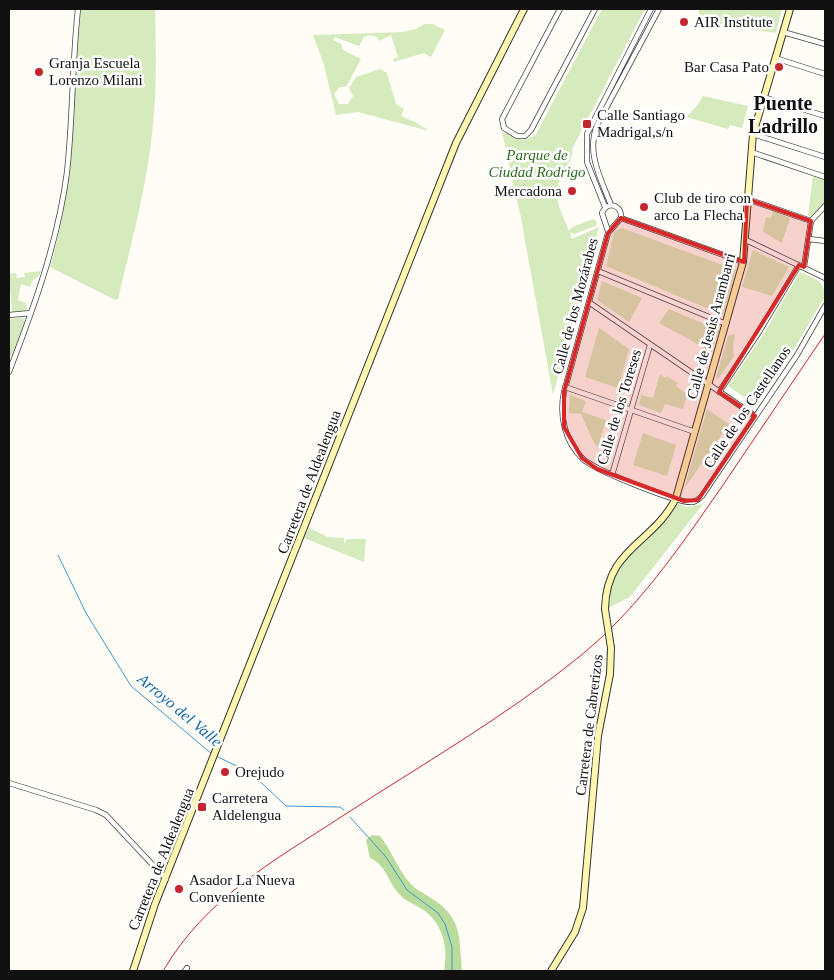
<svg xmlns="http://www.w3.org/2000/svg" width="834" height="980" font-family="Georgia,serif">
<rect width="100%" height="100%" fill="#fffdf5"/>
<path fill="#d5ebbd" d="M81 9H155C156 51 157 93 152 134 146 190 131 244 118 299L115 300 50 267C77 181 68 97 81 9Z
M602 9H645L572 149C574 161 562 169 559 181 553 201 563 214 569 231L572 227 593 219 597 222 596 226 574 234 570 232 572 239 599 227 553 395 521 218 502 132 522 140 535 136Z
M699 9H782L776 33 699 20Z
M424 24H433L445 30 431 57 424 53 394 62 393 59 398 57 391 35 379 41 377 37 369 35 364 37 359 46 335 37 333 40 341 44 343 50 361 59 346 87H340L334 94 339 104H348L353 96 349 88 356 77 380 69 387 73 396 104 404 109 401 116 417 123 429 131 358 112 336 115 324 65 313 35 402 32 416 29Z
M703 96 748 106 742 128 730 125 728 129 686 117 697 106Z
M813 175 825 179V203L811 217 808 215Z
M773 211 790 218 782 243 763 232 766 217 771 218Z
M622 228 736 270 723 315 606 266 614 232Z
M753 250 789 267 772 296 742 287Z
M41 271 39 276 33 280 30 287 21 284 18 300 26 303 27 310 12 312 9 274 16 273 17 278 25 277 24 273Z
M800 272C813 278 827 281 824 298L792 352 756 405 728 386 763 335Z
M602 281 642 298 629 322 597 300Z
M669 309 719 330 712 352 659 323Z
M22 317 25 321 13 356H9V319Z
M599 328 629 349 618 388 585 377Z
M735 334 733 346 734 356 718 379 716 378 728 336Z
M660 374 665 378 667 376 678 383 676 386 687 394 683 409 665 404 661 413 639 405 641 395 653 398Z
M570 395 586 401 582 412 606 420 598 447 594 443 581 414 569 413Z
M707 409 729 424 684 489Z
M643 433 676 445 667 476 633 465Z
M679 504 687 507 703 504 630 597 608 608C612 562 630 557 660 527 667 520 671 509 679 504Z
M309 528 328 537 344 538V544L347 539H366L364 562 304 538Z"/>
<path fill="#b9dc9c" d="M372 835 380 836C391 850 397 867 409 882 414 889 426 894 434 900 463 919 459 940 462 971H444C448 949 444 926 425 911 417 905 406 902 399 894 388 882 387 866 370 858L366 840Z"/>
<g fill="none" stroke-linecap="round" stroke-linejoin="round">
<path stroke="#3f96cf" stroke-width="1" d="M58 555 86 613 131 686 212 754
M216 756 251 773 286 806 340 807 344 810
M350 817 386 857 407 890 438 913 445 924 452 947V971"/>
<defs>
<path id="street" d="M560 9 502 119 504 128 517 136H525L531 130 595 9
M783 32 825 44
M775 58 825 74
M763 97 825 116
M753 134 825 157
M751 152 825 177
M747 199 811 221
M611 205C601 179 586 153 597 125L659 9
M605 207 587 162V134L651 9
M621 218 743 262
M608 231 602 213C608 200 622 205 621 218L608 233 564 392C559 416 565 442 583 459 595 470 678 504 693 502 697 501 699 499 702 496L797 355 825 306
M809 239 825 241
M746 240 825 278
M804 267 811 221 825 206
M598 271 726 324
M590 303 755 416
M9 315 31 313
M9 372C34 307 58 242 67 172 73 118 72 63 78 9
M565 387 695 432
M719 392 759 332 799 265
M612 475 650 345
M9 783 96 810 106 815 166 879
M185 971 187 968"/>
<path id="secondary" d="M605 609C606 548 653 544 676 498L743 262 753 134 790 9
M133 971 155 904 456 143 524 9
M551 971 575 932 583 908 598 736 610 674 611 648"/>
</defs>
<use href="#street" stroke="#444" stroke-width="6"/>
<use href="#secondary" stroke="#333" stroke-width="8"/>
<use href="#street" stroke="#fff" stroke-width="4.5"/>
<use href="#secondary" stroke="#fff6b0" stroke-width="6"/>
<path stroke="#c4262e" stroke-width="1" d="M163 971C206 898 272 862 341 817 421 765 505 717 579 657 638 609 680 547 723 485 757 435 791 384 825 334"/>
<defs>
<path id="secondary-bridge" d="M605 609 611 648"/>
</defs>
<use href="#secondary-bridge" stroke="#333" stroke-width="8" stroke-linecap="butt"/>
<use href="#secondary-bridge" stroke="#fff6b0" stroke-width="6"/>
</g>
<path fill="#d62828" fill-opacity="0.2" stroke="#d62828" stroke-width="4" stroke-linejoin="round" d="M747 199 811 221 804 267 799 265 719 392 755 416 698 500 684 501 597 469 582 458 564 427V392L608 233 621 218 744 262Z"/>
<g fill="#c4262e" stroke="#fff" stroke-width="2">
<circle cx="684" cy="22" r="5"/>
<circle cx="779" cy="67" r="5"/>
<circle cx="39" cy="72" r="5"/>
<rect x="582" y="119" width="10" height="10" rx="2.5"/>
<circle cx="572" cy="191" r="5"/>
<circle cx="644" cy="207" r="5"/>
<circle cx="225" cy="772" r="5"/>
<rect x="197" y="802" width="10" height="10" rx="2.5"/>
<circle cx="179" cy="889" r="5"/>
</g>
<g text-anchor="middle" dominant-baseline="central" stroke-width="5" stroke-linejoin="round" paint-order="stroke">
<g font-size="15" fill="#111" stroke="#fff" text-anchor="start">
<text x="694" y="22">AIR Institute</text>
<text x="49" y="63">Granja Escuela<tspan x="49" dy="17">Lorenzo Milani</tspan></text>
<text x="769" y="67" text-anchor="end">Bar Casa Pato</text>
<text x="597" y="115">Calle Santiago<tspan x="597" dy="17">Madrigal,s/n</tspan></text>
<text x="562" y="191" text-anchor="end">Mercadona</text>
<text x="654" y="198">Club de tiro con<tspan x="654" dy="17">arco La Flecha</tspan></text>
<text x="235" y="772">Orejudo</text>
<text x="212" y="798">Carretera<tspan x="212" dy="17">Aldelengua</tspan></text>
<text x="189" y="880">Asador La Nueva<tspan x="189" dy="17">Conveniente</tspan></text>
</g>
<g font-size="15" font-style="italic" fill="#2f6b1f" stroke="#fff">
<text x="537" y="155">Parque de<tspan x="537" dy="17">Ciudad Rodrigo</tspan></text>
</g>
<g font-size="15" fill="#111" stroke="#fff">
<text transform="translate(575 306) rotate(-75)">Calle de los Mozárabes</text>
<text transform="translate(711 326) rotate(-75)">Calle de Jesús Arambarri</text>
<text transform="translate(619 407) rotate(-73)">Calle de los Toreses</text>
<text transform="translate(747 407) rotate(-56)">Calle de los Castellanos</text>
<text transform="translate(309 482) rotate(-69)">Carretera de Aldealengua</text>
<text transform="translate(589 725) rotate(-83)">Carretera de Cabrerizos</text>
<text transform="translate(161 859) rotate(-68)">Carretera de Aldealengua</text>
</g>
<g font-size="16" font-style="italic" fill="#1768a6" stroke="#fff">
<text transform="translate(180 710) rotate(40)">Arroyo del Valle</text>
</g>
<g font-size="20" font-weight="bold" fill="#111" stroke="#fff">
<text x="783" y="103">Puente<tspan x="783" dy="23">Ladrillo</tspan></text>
</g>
</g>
<rect width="834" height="980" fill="none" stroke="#111111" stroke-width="20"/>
</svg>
